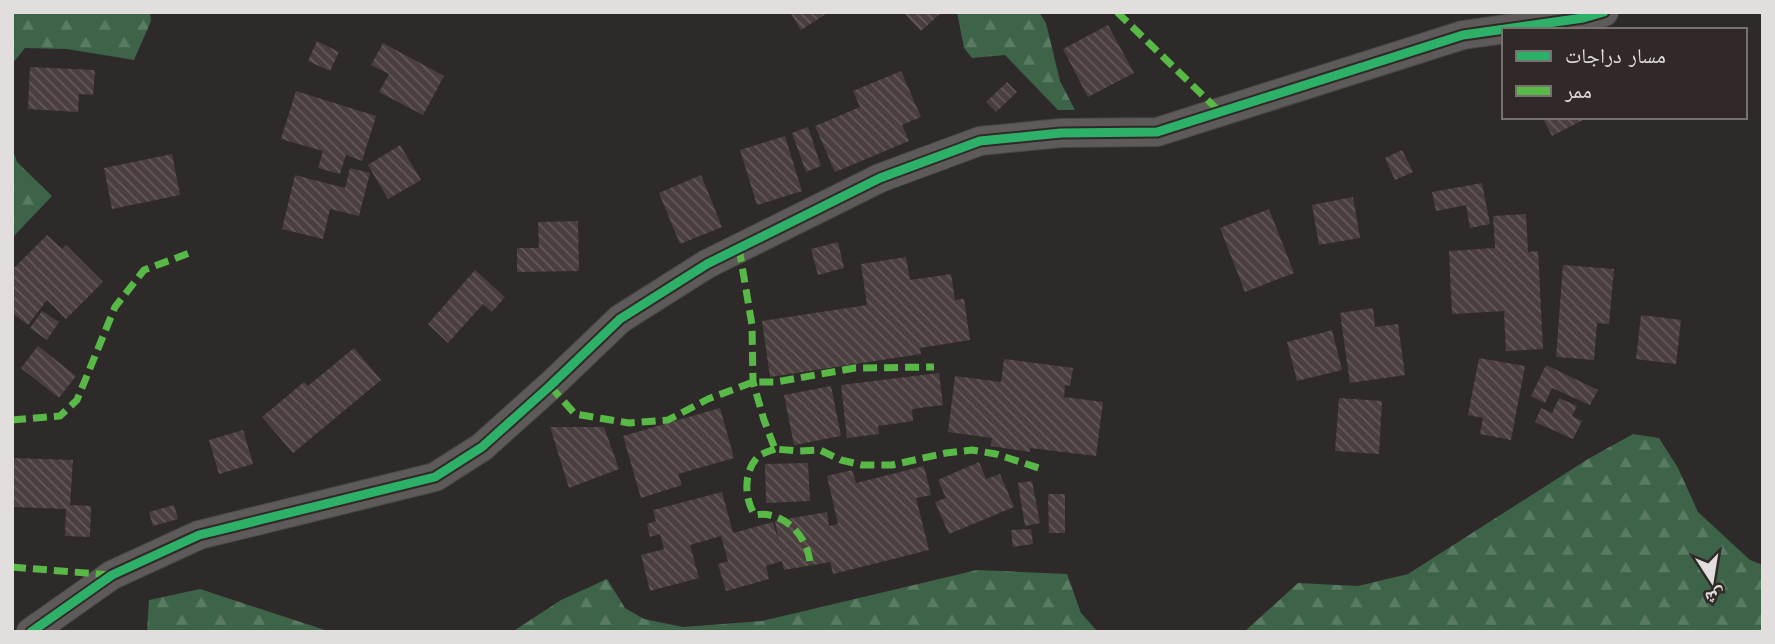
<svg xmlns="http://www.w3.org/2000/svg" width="1775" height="644" font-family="'Work Sans','Noto Naskh Arabic',sans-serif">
<defs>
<pattern id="forest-firs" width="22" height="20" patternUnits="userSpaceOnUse" patternTransform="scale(1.75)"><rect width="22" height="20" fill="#3d6449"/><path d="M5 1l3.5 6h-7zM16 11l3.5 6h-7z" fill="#597a63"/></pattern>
<pattern id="building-back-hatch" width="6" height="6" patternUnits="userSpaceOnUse" patternTransform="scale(1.75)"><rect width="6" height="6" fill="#4a3f3e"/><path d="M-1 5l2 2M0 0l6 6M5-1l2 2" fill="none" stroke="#645a59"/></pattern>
</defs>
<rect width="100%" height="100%" fill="#2e2a29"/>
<path fill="url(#forest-firs)" d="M12 12H150L151 21 134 60 67 49 25 48 12 64Z
M957 12H1039L1046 23 1060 81 1075 110H1058L1005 55 972 58 964 48Z
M12 147 17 162 52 196 12 238Z
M1633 434 1659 438 1678 468 1698 512 1750 560 1763 565V632H1244L1298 583 1358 586 1408 574 1588 459Z
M977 570 1067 574 1081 613 1098 632H512L561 600 607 579 625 608 644 619 683 627 762 621Z
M200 589 331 632H147L149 600Z"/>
<path fill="url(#building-back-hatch)" d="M790 12H829L801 30Z
M903 12H942L921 31Z
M1108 25 1134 73 1088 97 1063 49Z
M317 41 339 52 330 71 308 61Z
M383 43 444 76 423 115 379 92 389 74 371 65Z
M30 67 95 70 93 95 79 94 78 112 28 109Z
M901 71 921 117 902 125 909 141 835 172 815 126 860 107 853 91Z
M1007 82 1017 92 996 112 986 102Z
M296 91 376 116 362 161 346 155 340 174 318 168 323 151 281 139Z
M1542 117H1589L1552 136Z
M808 127 821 166 806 172 792 133Z
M785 136 802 191 757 205 740 150Z
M400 145 421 180 388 199 368 165Z
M1402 150 1413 172 1395 180 1385 158Z
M172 154 180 195 112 209 104 168Z
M350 168 370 173 359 216 330 209 323 239 282 229 295 175 345 188Z
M701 175 722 227 680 244 659 193Z
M1482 183 1490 224 1470 228 1466 205 1436 211 1432 192Z
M1353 197 1360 238 1319 245 1312 205Z
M1269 209 1294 273 1245 292 1220 228Z
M1526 214 1528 252 1538 251 1543 349 1506 351 1504 311 1452 314 1449 251 1495 248 1493 216Z
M578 221 579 271 517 272V248H539L538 222Z
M47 235 62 249 66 245 103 282 66 319 47 300 28 325 12 313V270Z
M838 242 844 268 818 275 811 249Z
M906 257 910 280 951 274 955 300 964 299 970 340 920 348 921 354 770 377 762 321 867 305 861 264Z
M1563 265 1614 269 1609 324 1597 323 1594 360 1556 357Z
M475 270 505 297 492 312 483 304 448 343 428 324Z
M1373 308 1375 327 1398 324 1405 375 1350 383 1340 313Z
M42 311 59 322 47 340 30 328Z
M1641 315 1681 320 1676 364 1636 359Z
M1332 330 1342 370 1297 381 1287 342Z
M38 346 76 376 59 398 21 368Z
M354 348 381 380 293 453 262 417 304 382 308 386Z
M1479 358 1525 366 1511 440 1480 434 1483 418 1468 415Z
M1004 359 1073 368 1070 386 1065 385 1064 397 1103 402 1096 456 1030 448V452L991 446 992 438 948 432 955 376 1001 382Z
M1546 365 1598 390 1590 405 1552 388 1545 403 1531 396Z
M939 373 943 405 912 409 913 421 878 426 879 434 847 438 841 385Z
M831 386 841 436 794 445 784 395Z
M1339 398 1382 401 1379 454 1335 451Z
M1559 398 1577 406 1572 416 1582 421 1573 439 1535 422 1541 408 1552 413Z
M720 408 734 458 678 474 682 485 641 498 623 436Z
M550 427H604L619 469 569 488Z
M243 430 253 464 219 474 209 440Z
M12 458 73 460 70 505 91 506 90 537 65 536 66 509 12 507Z
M979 462 986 479 1000 474 1014 507 949 534 935 502 946 498 938 480Z
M808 463 810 501 766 503 765 464Z
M924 466 931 495 916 498 929 550 833 574 830 562 784 570 782 561 766 566 769 579 726 591 718 564 728 561 721 536 690 545 699 578 650 591 641 555 664 549 660 534 650 537 647 524 656 521 653 510 722 492 733 533 773 522 779 543 775 521 827 512 829 526 838 524 827 476 852 470 856 483Z
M1032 481 1040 523 1025 526 1018 483Z
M1048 494H1065V533H1049Z
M174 505 178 519 153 526 149 512Z
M1031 529 1033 544 1013 547 1011 530Z"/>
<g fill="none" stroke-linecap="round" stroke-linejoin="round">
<defs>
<path id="minor" d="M31 632 112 575 199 535 435 477 482 447 550 386 620 319 707 264 880 178 980 141 1061 133 1157 132 1463 35 1583 18 1604 12"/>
</defs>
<use href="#minor" stroke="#4b4747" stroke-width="30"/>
<use href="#minor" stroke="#5d5a59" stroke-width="28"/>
<path stroke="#58b947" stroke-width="7" stroke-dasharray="14 7" stroke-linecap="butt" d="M1117 12 1220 112
M739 248 752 325 753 382 764 420 775 449 798 451 820 450 841 460 862 465H892L946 453 972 450 996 454 1045 470
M550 386 575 414 629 423 668 420 708 399 753 382H776L855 368 934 367
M12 420 60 416 77 400 115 307 144 270 192 252
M775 449C770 451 763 453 759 456 743 470 744 499 755 515 783 510 807 535 810 562
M12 567 110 575"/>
<defs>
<path id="cycleway" d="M31 632 112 575 199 535 435 477 482 447 550 386 620 319 707 264 880 178 980 141 1061 133 1157 132 1463 35 1583 18 1604 12"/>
</defs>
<use href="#cycleway" stroke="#302927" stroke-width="13"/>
<use href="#cycleway" stroke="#2db169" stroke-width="9"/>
</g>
<rect width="1775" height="644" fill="none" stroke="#e2dedd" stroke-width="28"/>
<rect x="1502" y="28" width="245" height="91" fill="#302927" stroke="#777170" stroke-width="2"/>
<rect x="1516" y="51" width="35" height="10" fill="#2db169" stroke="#777170" stroke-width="2"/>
<text x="1565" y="63" font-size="21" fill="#e2dedd">مسار دراجات</text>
<rect x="1516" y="86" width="35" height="10" fill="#58b947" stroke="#777170" stroke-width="2"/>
<text x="1565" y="98" font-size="21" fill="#e2dedd">ممر</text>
<g transform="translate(1712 581) rotate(168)" stroke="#302927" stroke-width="5" paint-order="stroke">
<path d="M0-5L12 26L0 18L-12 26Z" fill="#e2dedd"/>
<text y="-10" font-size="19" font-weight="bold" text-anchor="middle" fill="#e2dedd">ش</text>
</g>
</svg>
